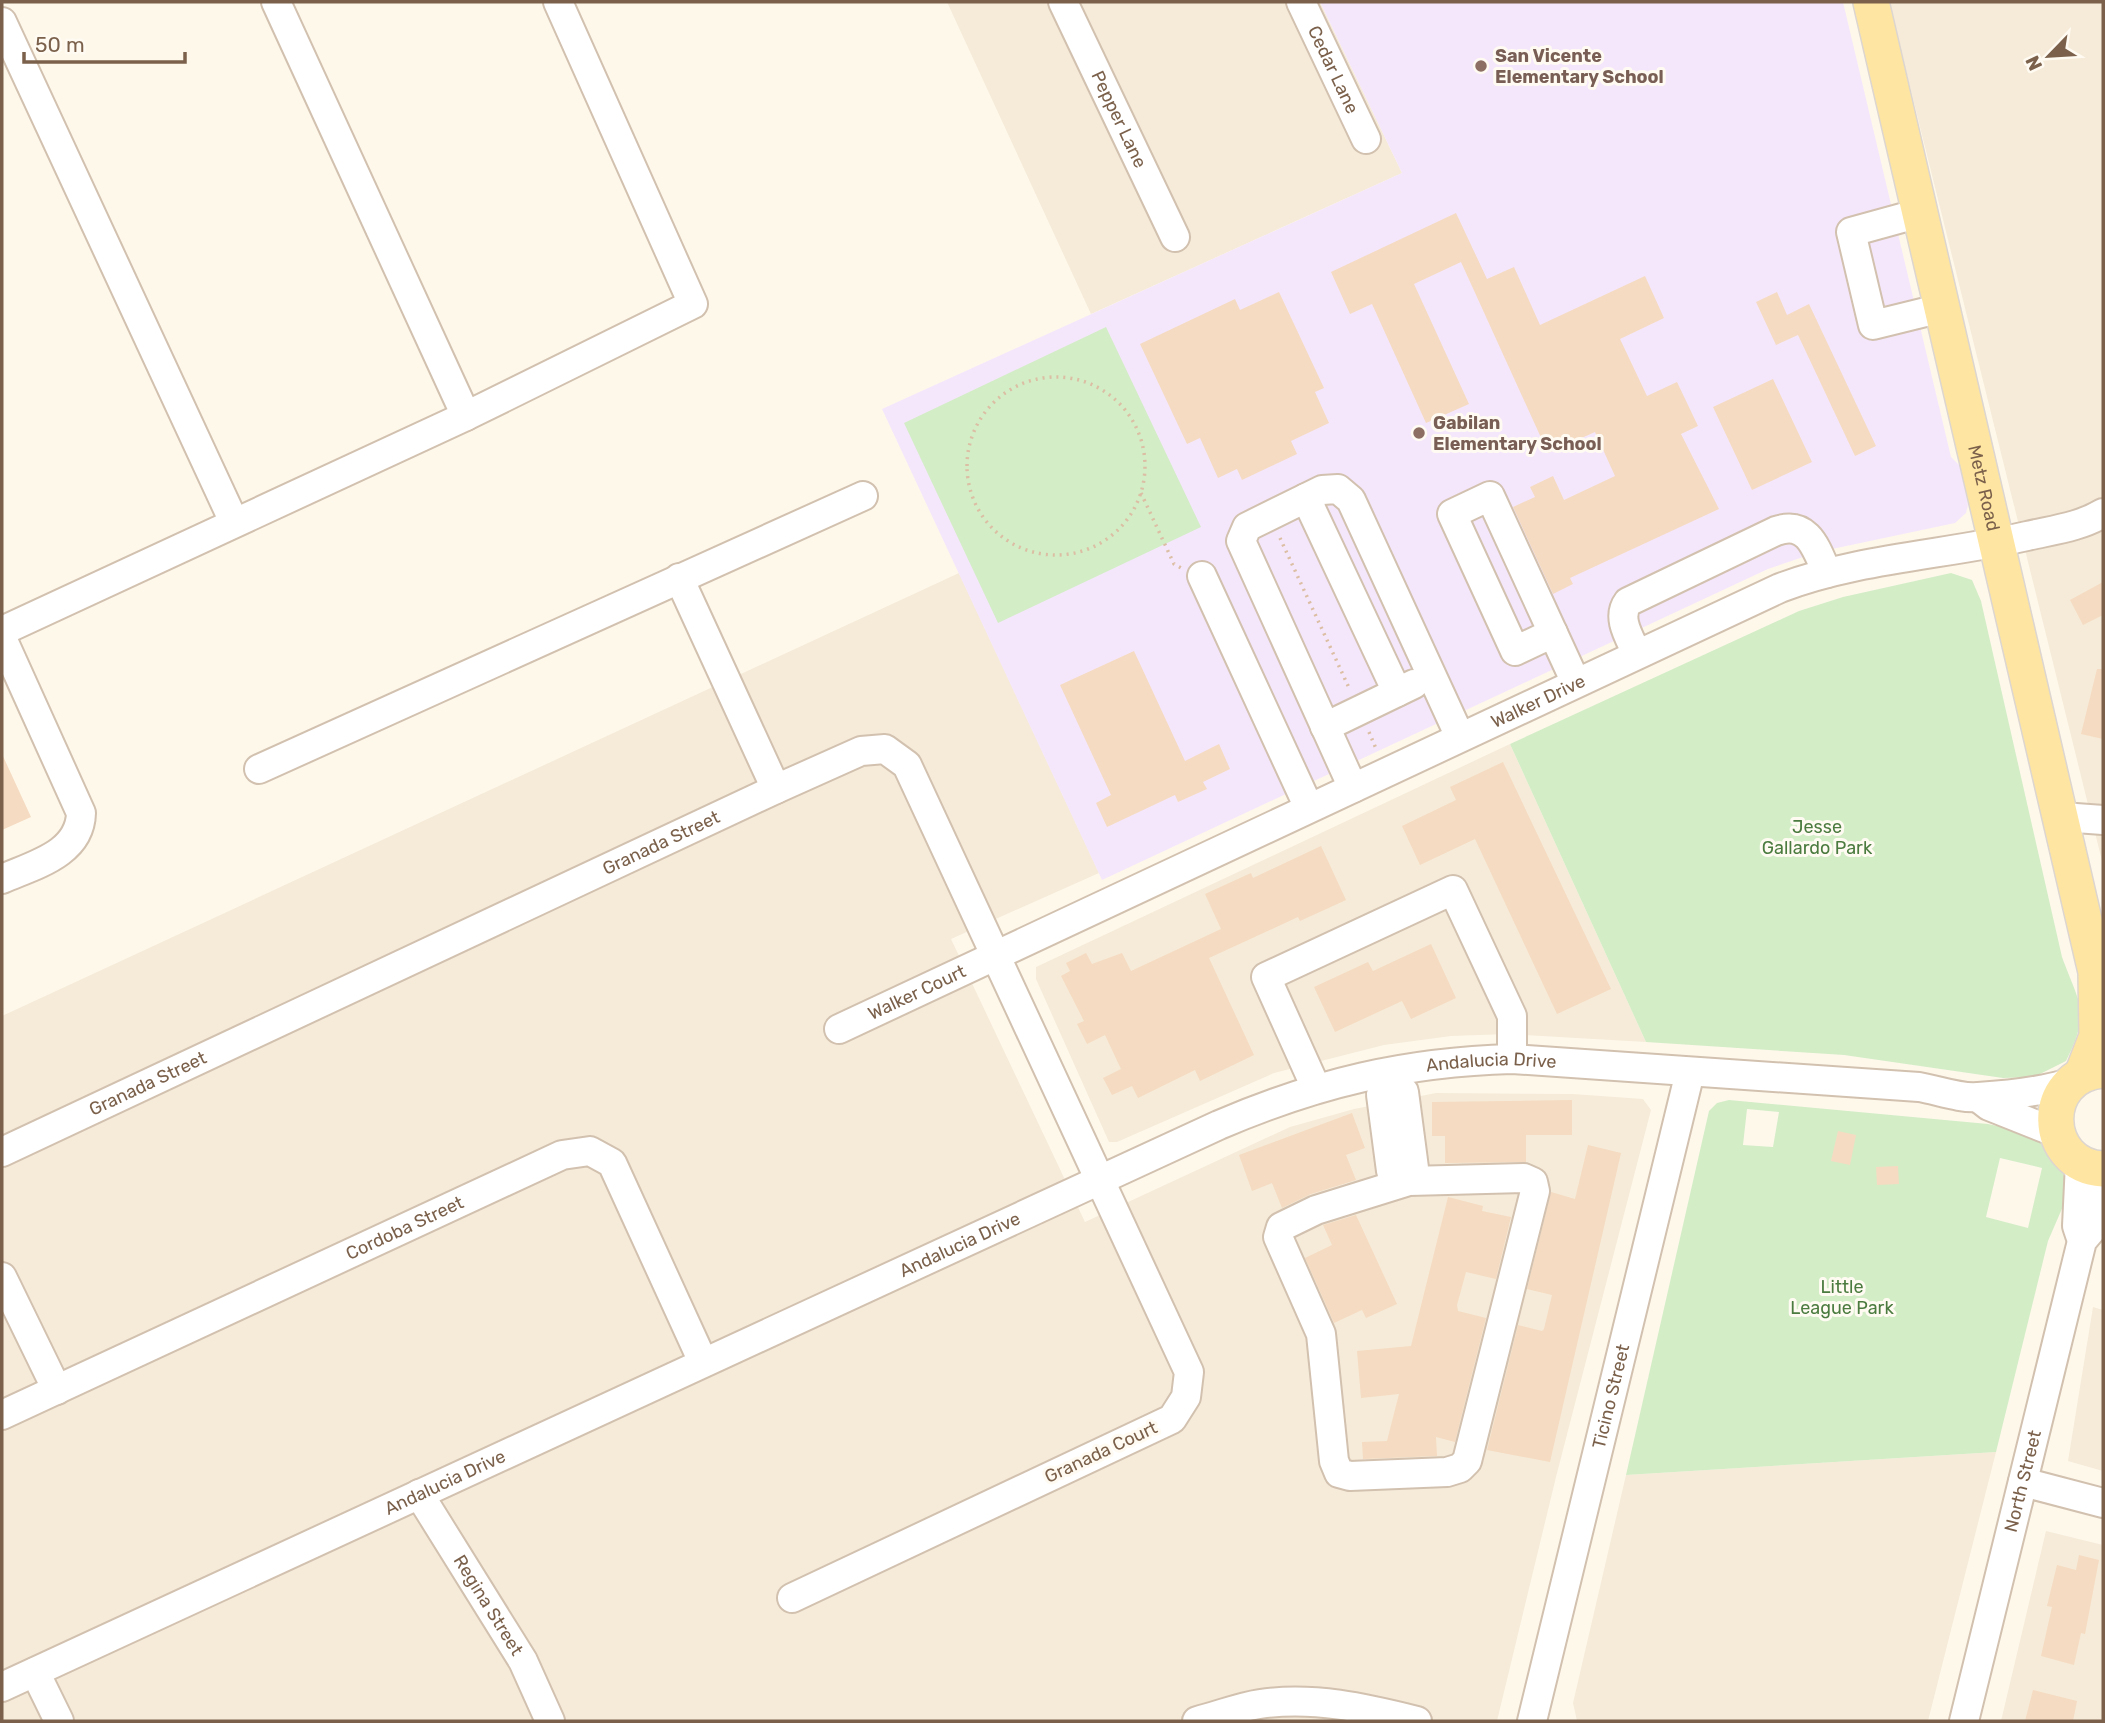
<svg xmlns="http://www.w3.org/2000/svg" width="2105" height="1723" font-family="Rubik,sans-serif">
<rect width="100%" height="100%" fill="#fef8eb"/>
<path fill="#f6ebd9" d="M947 2H1320L1402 173 1091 314Z
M1889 2H2103V865L2033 582Z
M959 573 1099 873 951 939 1085 1222 1290 1127 1354 1109 1436 1093 1573 1094 1643 1099 1651 1110 1556 1477 1497 1721H2V1016Z
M1510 744 1646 1042 1509 1034 1451 1036 1384 1045 1274 1073 1117 1142H1109L1036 979V967Z
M2093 1307 2103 1310V1471L2068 1461Z
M1996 1452 1928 1721H1577L1573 1703 1626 1475Z
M2046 1531 2103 1545V1721H2001Z"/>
<path fill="#f5e7fb" d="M1320 2H1843L1951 457 1960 466 1968 505 1966 513 1955 523 1818 552 1768 569 1102 880 882 409 1402 173Z"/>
<path fill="#d3edc7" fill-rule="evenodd" d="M1106 327 1201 527 998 623 904 423Z
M1951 573 1972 580 1981 601 2062 957C2079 1003 2091 1012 2066 1061L2034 1077 2003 1078 1844 1055 1646 1042 1510 744 1799 611 1843 597Z
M1729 1100 1988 1124 2021 1131 2039 1142 2053 1154 2063 1171 2066 1188 2064 1204 2048 1241 1996 1452 1626 1475 1709 1111 1717 1103ZM1747 1109 1779 1112 1773 1147 1743 1145ZM2000 1158 2042 1168 2028 1228 1986 1217Z"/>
<path fill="#f5dbc1" d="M1456 213 1487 279 1514 267 1540 325 1645 276 1664 318 1620 339 1647 396 1677 382 1698 426 1681 434 1719 509 1570 578 1573 584 1553 594 1513 507 1535 497 1530 487 1553 476 1564 500 1615 476 1595 432 1548 453 1461 262 1414 284 1469 404 1426 423 1372 304 1350 314 1331 272Z
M1279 292 1324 388 1315 392 1329 423 1291 441 1297 454 1242 480 1237 469 1218 478 1200 438 1187 444 1140 344 1235 299 1240 310Z
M1777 292 1787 315 1809 304 1876 446 1855 456 1798 335 1776 345 1756 302Z
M1773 379 1812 462 1752 490 1713 407Z
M2103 582V615L2083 625 2070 600Z
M1134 651 1185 761 1219 744 1230 769 1203 782 1207 789 1178 802 1175 795 1107 827 1096 803 1111 795 1060 685Z
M2097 669H2103V739L2081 734Z
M2 754 31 817 2 830Z
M1503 762 1611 989 1557 1014 1475 839 1420 865 1402 826 1456 800 1450 787Z
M1321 846 1346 900 1300 921 1298 917 1209 958 1254 1055 1200 1081 1195 1070 1138 1098 1132 1086 1112 1095 1103 1078 1121 1069 1105 1035 1087 1044 1077 1024 1084 1021 1061 976 1070 971 1066 963 1086 953 1092 964 1122 953 1131 971 1221 929 1205 894 1251 873 1253 878Z
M1431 944 1456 998 1411 1019 1402 1001 1335 1032 1314 987 1368 962 1373 971Z
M1572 1100V1135H1526V1162L1445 1163V1136H1432V1102Z
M1352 1113 1365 1148 1346 1155 1356 1180 1311 1194 1282 1208 1272 1183 1252 1191 1239 1155Z
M1838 1131 1856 1135 1850 1165 1831 1161Z
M1588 1145 1621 1153 1550 1462 1487 1450 1518 1325 1542 1331 1544 1329 1552 1295 1527 1289 1551 1192 1575 1199Z
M1898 1166 1899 1184 1877 1185 1876 1167Z
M1448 1197 1483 1206 1482 1211 1511 1217 1496 1279 1466 1272 1457 1305 1458 1311 1486 1318 1455 1442 1436 1437 1437 1456 1363 1459 1362 1442 1387 1441 1399 1394 1361 1398 1357 1351 1411 1346Z
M1356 1215 1397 1304 1366 1318 1362 1310 1334 1323 1305 1258 1332 1245 1323 1225Z
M2079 1555 2099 1560 2085 1634 2081 1633 2074 1665 2041 1656 2052 1607 2047 1606 2057 1565 2076 1570Z
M2033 1690 2077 1701 2073 1721H2025Z"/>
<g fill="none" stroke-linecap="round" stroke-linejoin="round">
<defs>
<g id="minor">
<path d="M276 2 466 416"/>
<path id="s1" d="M1063 2 1175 237"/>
<path id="s2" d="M1301 2 1366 139"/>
<path d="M2 22 234 522"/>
<path d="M1920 213 1851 232 1873 325 1942 308"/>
<path d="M1490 496 1553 633 1515 651 1452 514Z"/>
<path d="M1306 498 1397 692"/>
<path d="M1202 576 1309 808"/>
<path d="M679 578 776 789"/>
<path d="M2 631 466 416 693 304 558 2"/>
<path d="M1553 633 1576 683"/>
<path d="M2 638 81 813C80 854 34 865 2 879"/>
<path d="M1637 654C1630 638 1616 618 1628 602L1776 531C1808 520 1816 548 1827 573"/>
<path d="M1325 727 1414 684"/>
<path d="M259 769 863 496"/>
<path d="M1353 788 1241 541 1247 527 1322 490 1338 489 1351 500 1460 737"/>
<path d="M2062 817 2103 820"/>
<path id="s3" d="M839 1029 1780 588C1859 558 1945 555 2027 536 2053 530 2080 527 2103 513"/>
<path d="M1316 1088 1266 977 1453 890 1512 1016V1059"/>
<path d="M1392 1088 1404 1092 1414 1168 1403 1175 1391 1171 1381 1095Z"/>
<path d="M1980 1099 1989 1106 2057 1133"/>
<path id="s4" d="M2 1152 776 789 861 751 885 749 907 765 1189 1372 1186 1397 1172 1419 792 1598"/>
<path d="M1524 1178 1533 1182 1535 1191 1467 1461 1460 1468 1447 1472 1350 1476 1339 1473 1334 1461 1321 1334 1278 1237 1281 1227 1316 1210 1409 1181Z"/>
<path d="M2080 1235 2077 1226 2080 1163"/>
<path d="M2 1277 57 1390"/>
<path id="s5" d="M2 1415 562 1155 590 1151 612 1163 703 1362"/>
<path d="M2023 1482 2103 1503"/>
<path id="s6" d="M419 1494 523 1661 550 1721"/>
<path d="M35 1672 59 1721"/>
<path id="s7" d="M2 1687 1219 1125C1317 1083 1405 1062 1512 1059L1919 1087C1937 1090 1961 1099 1978 1097 2009 1095 2040 1092 2070 1083"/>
<path d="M1197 1721C1218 1716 1239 1707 1260 1704 1313 1696 1365 1708 1417 1721"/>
<path id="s8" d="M1532 1721 1690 1072"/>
<path id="s9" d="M1964 1721 2082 1241 2093 1228 2103 1194"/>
</g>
<g id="major">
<path id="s10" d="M1871 2 2096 972 2097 1036 2082 1075"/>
<path d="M2103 1070C2038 1075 2042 1166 2103 1169"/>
</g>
</defs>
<use href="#minor" stroke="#d2c1af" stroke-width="32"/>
<use href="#major" stroke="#ddd6d0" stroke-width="38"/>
<path stroke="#dbbea3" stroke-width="3.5" stroke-dasharray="2 5" stroke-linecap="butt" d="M967 466a89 89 0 1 1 178 0a89 89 0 1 1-178 0Z
M1141 493 1174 564 1181 568
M1280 538 1350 690
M1369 732 1377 751"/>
<use href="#minor" stroke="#fff" stroke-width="28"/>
<use href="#major" stroke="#fee5a1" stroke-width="35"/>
</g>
<g fill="#8d6e63" stroke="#fffbf3" stroke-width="2.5">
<circle cx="1481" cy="66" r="7"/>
<circle cx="1419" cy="433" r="7"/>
</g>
<g text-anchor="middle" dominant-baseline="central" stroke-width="6" stroke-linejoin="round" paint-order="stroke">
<g font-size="18" font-weight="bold" fill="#785e54" stroke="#fffbf3" text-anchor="start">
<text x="1495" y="56">San Vicente<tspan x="1495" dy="21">Elementary School</tspan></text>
<text x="1433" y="423">Gabilan<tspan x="1433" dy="21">Elementary School</tspan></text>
</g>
<g font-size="18" fill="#7b614b" stroke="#fffbf3">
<text stroke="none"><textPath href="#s2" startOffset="75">Cedar Lane</textPath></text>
<text stroke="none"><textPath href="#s1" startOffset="130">Pepper Lane</textPath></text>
<text stroke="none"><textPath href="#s10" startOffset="499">Metz Road</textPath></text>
<text stroke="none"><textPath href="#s3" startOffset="772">Walker Drive</textPath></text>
<text stroke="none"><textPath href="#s4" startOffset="728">Granada Street</textPath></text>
<text stroke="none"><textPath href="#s3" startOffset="86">Walker Court</textPath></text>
<text stroke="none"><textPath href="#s7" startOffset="1622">Andalucia Drive</textPath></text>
<text stroke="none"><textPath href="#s4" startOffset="161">Granada Street</textPath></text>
<text stroke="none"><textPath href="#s5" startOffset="444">Cordoba Street</textPath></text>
<text stroke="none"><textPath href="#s7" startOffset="1055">Andalucia Drive</textPath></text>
<text stroke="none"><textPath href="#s8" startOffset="334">Ticino Street</textPath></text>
<text transform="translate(1101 1452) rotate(-25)">Granada Court</text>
<text stroke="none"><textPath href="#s9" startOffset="247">North Street</textPath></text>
<text stroke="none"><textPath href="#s7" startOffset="488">Andalucia Drive</textPath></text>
<text stroke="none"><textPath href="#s6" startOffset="131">Regina Street</textPath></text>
</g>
<g font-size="18" fill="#4b7b3f" stroke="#fffbf3">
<text x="1817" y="827">Jesse<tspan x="1817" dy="21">Gallardo Park</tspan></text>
<text x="1842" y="1287">Little<tspan x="1842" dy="21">League Park</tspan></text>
</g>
</g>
<rect width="2105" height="1723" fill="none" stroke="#7b614b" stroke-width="7"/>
<g transform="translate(2049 56) rotate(245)" stroke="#fffbf3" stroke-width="5" paint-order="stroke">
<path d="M0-5L12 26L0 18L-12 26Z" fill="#7b614b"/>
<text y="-10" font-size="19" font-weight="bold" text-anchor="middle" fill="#7b614b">N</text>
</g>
<path d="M24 52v10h161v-10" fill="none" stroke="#7b614b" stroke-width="3.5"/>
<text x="35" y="52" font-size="21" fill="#7b614b" stroke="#fffbf3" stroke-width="5" paint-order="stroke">50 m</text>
</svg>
